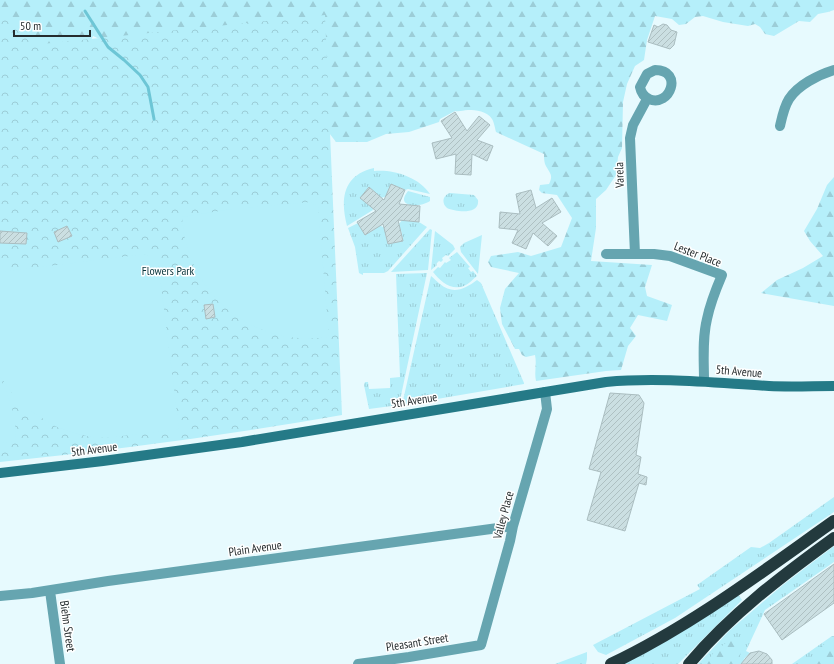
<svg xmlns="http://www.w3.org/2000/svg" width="834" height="664" font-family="'PT Sans Narrow',sans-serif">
<defs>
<pattern id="grass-tufts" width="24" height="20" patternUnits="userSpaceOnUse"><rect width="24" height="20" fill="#b5effa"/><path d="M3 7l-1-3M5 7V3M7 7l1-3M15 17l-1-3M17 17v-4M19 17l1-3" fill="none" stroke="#9ccdd7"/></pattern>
<pattern id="forest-firs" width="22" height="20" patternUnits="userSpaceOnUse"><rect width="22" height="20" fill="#b5effa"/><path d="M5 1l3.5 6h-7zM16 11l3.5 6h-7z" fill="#9ccdd7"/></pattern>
<pattern id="park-crowns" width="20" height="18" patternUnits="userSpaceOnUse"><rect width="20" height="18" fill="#b5effa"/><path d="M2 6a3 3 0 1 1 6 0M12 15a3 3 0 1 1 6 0" fill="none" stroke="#9ccdd7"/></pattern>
<pattern id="building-hatch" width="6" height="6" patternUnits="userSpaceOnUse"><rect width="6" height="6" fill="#cbdfe2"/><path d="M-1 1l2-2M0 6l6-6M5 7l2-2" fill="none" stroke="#aec0c2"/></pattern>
</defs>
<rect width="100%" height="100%" fill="#e7fafe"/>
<path fill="url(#grass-tufts)" d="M374 168V171C393 169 419 177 430 194L408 189 405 190 391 184 388 196 381 198 369 187 373 210 347 226C340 199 343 175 374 168Z
M408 191 430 197V201C420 208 394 208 408 191Z
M450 193 474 195 478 200C480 215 456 212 447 208 441 203 443 195 450 193Z
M403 219 419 222 427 227 388 271 384 273H363V275L359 273 355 247 348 228 358 223 365 235 375 229 379 225 385 228 387 233 385 234 388 244 403 240 401 230H399L398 225Z
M430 229 432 230 428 270 391 272Z
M435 231 453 245 455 249 448 256 446 255 442 258 443 260 441 262 439 261 436 264 437 265 431 270Z
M482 235 478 274 461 252 460 247 464 243Z
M457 252 470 267 468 268 471 272 473 271 477 276C473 279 469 284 464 286 451 291 440 281 433 272L438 267 440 268 445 262 446 263 451 260 449 258Z
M427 273 399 405 369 409 364 385 365 382H368L369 389 390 388V378L400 377 396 274Z
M431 276C434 278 436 281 440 284 453 295 465 289 477 280L481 283 524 383V384L402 405Z
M834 497V512L675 618 606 655 598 652 593 645 700 589 697 585 751 547 760 548 769 543Z
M834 546V562L765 610 746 651 750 653 744 659 743 664H698L729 631 784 584Z
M738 594 742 600 678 664H624Z
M832 636H834V664H792Z
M587 652V659L586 664H555Z"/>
<path fill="url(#forest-firs)" d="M0 0H834V10L828 12 818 14 810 22 799 21 774 36 765 34 760 27 755 24 748 26 723 22 703 16 695 17 686 24 679 25 672 19 655 16 647 40 644 60 635 66 627 84 623 102 622 148 618 157 616 175 606 190 596 199V228L591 261 652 265 645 287 647 296 672 305 667 321 638 315 630 328 636 336 628 346 621 370 606 371 536 381C534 372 537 364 535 355L526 357 522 355 519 349H515L502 324 500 308 505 289 519 273 491 267 488 262 491 256 518 252 531 256 561 247 572 218 557 195 542 193 539 190 540 185 549 184C554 174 549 173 545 164 544 161 544 157 544 154L496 132C495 128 494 122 492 119 487 111 476 110 468 110 463 110 460 112 455 111L440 119 439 122 409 132 386 134 367 142H336L323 125 106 42 93 36 0 228Z
M834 177V306L761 293 777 280 803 268 823 256 810 241 804 231 817 209 827 185Z
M741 638 743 645 737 664H706L714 652 731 639Z
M831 641 834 644V664H805L821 646Z"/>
<path fill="url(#park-crowns)" d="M0 7 32 45 325 15 342 415C228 435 114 450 0 462Z"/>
<path fill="#b5effa" d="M311 202 318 207 329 337C313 339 298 339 283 336 226 324 185 275 182 217L232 209Z
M146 254 158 262 179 429 106 438 91 437 74 433 57 427 30 411 11 392 0 376V272Z
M0 378C11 399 16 418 16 441L0 443Z"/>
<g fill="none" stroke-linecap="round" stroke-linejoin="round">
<path stroke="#6dc6d6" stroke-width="3" d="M85 11 108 47 124 60 140 75 148 87 154 119"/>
</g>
<path fill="url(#building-hatch)" stroke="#aabdc0" d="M663 24 667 25 671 30 677 32 674 45 670 49 648 42 654 25 658 27Z
M455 112 467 131 479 116 490 125 477 140 493 146 487 161 472 154 471 175 455 174 456 154 436 159 432 143 452 138 441 121Z
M391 184 405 190 399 204 420 206 419 222 398 220 403 241 388 244 383 224 365 235 357 222 376 211 360 198 369 187 384 200Z
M531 190 536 208 552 198 561 212 542 223 557 236 548 246 533 233 526 249 512 243 518 230 499 228 500 212 520 214 516 194Z
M67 226 72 236 58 242 54 232Z
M0 231 27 233 26 244 0 243Z
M213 304 215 317 206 319 204 305Z
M610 393 639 395 644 403 636 455 641 457 638 474 647 477 646 485 639 483 625 531 587 520 601 472 589 469Z
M834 564V603L782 640 764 614Z
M759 651 767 654 772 660V664H741L750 653Z"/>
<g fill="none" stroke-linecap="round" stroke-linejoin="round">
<path stroke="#66a5b0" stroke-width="10" d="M655 70C684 70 670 108 649 99 644 97 641 92 640 87L647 74Z
M780 126C782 117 784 107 789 99 798 85 818 75 834 70
M606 254H654L670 256 722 275C716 289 710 304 707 319 702 339 704 361 704 381
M635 254 630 138 633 125 647 99
M50 591 60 664
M0 596 32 593 108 581 513 526
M358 664 409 657 481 645 510 541 513 526 547 409 545 392"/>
<path stroke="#257a87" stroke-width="10" d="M0 473 103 461 242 442 606 382C661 377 715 383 769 386 791 387 813 386 834 386"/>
<path stroke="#233a3e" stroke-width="12" d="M611 664C691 626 762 572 834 521
M689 664C730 615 783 575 834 538"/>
</g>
<g text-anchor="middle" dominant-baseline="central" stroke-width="3" stroke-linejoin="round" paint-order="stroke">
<g font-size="12" fill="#252c2e" stroke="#fff">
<text transform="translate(619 175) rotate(-92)">Varela</text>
<text transform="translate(698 254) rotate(21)">Lester Place</text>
<text transform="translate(739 371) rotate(5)">5th Avenue</text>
<text transform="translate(414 400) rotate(-9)">5th Avenue</text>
<text transform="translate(94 449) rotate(-7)">5th Avenue</text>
<text transform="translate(503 515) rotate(-75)">Valley Place</text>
<text transform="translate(255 548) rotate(-8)">Plain Avenue</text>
<text transform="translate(68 626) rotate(82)">Biehn Street</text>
<text transform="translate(417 642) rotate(-9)">Pleasant Street</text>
</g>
<g font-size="12" fill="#09353c" stroke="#fff">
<text x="168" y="270">Flowers Park</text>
</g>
</g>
<path d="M14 30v6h76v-6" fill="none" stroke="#252c2e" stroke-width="2"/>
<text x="20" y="30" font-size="12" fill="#252c2e" stroke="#ffffff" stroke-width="3" paint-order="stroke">50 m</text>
</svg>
